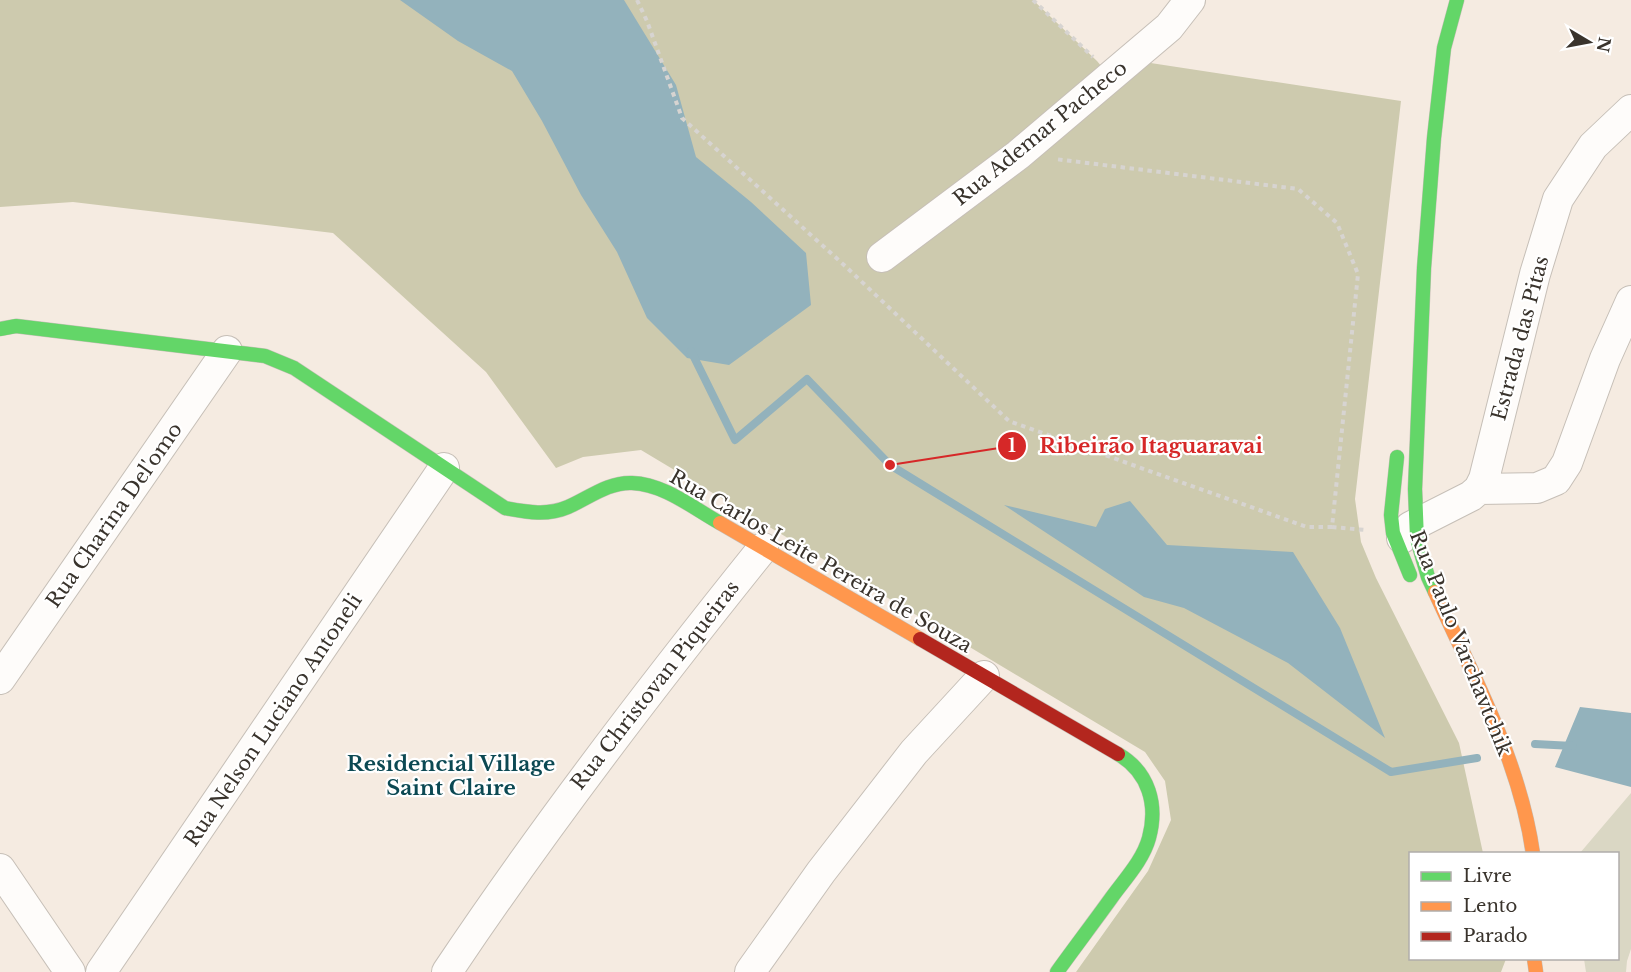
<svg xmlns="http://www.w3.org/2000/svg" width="1631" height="972" font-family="'Libre Baskerville',serif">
<rect width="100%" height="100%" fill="#f5ebe1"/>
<path fill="#dad7c4" d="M1631 793V949L1627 961 1626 972H1586L1584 959 1618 958V854L1580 853Z"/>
<path fill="#cdcaae" d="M0 0H1033L1097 61 1117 85 1144 62 1401 101 1355 499 1361 542 1376 578 1459 743 1483 853 1410 854V958L1506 959 1501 972H1076L1148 871 1171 820 1165 781 1145 752 641 450 583 457 556 468 486 372 333 233 73 202 0 207Z"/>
<path fill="#93b2bc" d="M400 0H624L676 85 696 157 751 202 806 253 811 305 729 365 687 358 647 318 617 252 581 195 542 121 512 71 458 41Z
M1130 501 1167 545 1293 552 1340 628 1385 738 1288 663 1184 608 1144 597 1004 505 1096 527 1105 509Z
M1580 707 1631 713V787L1555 767Z"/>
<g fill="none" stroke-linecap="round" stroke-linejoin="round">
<path stroke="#93b2bc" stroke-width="8" d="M691 351 735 440 807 379 890 465 1391 772 1477 758
M1535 744 1573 746"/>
<defs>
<path id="street" d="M882 257 1018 155 1169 27 1190 0
M1479 489 1537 488 1556 480 1567 463 1605 359 1631 301
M1402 538 1410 527 1471 496 1479 489 1484 479 1535 274 1558 199 1593 146 1631 110
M0 679 227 351
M0 869 70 972
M101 972 444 468
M447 972C546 824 652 686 763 548
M750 972 821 872 914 752 984 676"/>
<path id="fast" d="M0 329 16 326 265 356 294 368 505 508C527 512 547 516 568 507 589 498 608 482 632 483 664 484 693 508 720 523
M1397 457 1391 515 1393 533 1410 575
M1435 592 1428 577 1417 539 1415 489 1424 268 1434 138 1444 48 1457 0
M1057 972C1075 947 1094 922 1112 897 1125 879 1143 860 1149 838 1158 805 1149 772 1118 754"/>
<path id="slow" d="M720 523 920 639
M1435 592C1473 676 1520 761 1533 854
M1534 958 1536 972"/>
<path id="jam" d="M920 639 1118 754"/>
</defs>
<use href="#street" stroke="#c6bfb7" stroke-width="32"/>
<use href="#fast" stroke="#c6bfb7" stroke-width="15"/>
<use href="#slow" stroke="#c6bfb7" stroke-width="15"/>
<use href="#jam" stroke="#c6bfb7" stroke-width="15"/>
<path stroke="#d7d4d1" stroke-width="4" stroke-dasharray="4.5 4.5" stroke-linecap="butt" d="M637 0 647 21 682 118 844 265 1009 421 1307 527H1332L1358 274 1337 223 1298 189 1055 159
M1033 0 1093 57
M1332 527 1365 530"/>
<use href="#street" stroke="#fefcfa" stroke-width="30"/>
<use href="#fast" stroke="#63d668" stroke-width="14"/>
<use href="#slow" stroke="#ff974d" stroke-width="14"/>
<use href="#jam" stroke="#b3261e" stroke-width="14"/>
</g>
<g text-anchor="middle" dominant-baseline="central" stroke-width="4.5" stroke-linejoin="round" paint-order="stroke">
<g font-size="20" fill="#39332c" stroke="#fff">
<text transform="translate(1040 133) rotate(-39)">Rua Ademar Pacheco</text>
<text transform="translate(1520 338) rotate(-75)">Estrada das Pitas</text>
<text transform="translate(114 515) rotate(-55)">Rua Charina Del'omo</text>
<text transform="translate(821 561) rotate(30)">Rua Carlos Leite Pereira de Souza</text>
<text transform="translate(1461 643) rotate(68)">Rua Paulo Varchavtchik</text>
<text transform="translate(655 685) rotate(-52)">Rua Christovan Piqueiras</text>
<text transform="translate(273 720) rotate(-56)">Rua Nelson Luciano Antoneli</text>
</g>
<g font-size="21" font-weight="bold" fill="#0c4953" stroke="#fff">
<text x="451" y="764">Residencial Village<tspan x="451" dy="24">Saint Claire</tspan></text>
</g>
</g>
<path fill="none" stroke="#d62828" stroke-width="2" d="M890 465L1012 446"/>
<g fill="#d62828" stroke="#fff" stroke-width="2">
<circle cx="890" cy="465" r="6"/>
<circle cx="1012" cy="446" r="15"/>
</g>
<g font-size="18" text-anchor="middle" font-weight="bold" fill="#fff">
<text x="1012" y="452">1</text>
</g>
<g font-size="21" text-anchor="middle" font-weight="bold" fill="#d62828" stroke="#fff" stroke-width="4.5" stroke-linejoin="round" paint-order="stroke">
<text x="1151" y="453">Ribeirão Itaguaravai</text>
</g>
<rect x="1409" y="852" width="210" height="108" fill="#ffffff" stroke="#b0adab" stroke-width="1.5"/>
<rect x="1421" y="872" width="30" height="9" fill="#63d668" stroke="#b0adab" stroke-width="1.5"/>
<text x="1463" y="882" font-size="18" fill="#39332c">Livre</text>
<rect x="1421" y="902" width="30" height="9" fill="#ff974d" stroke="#b0adab" stroke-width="1.5"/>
<text x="1463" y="912" font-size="18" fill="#39332c">Lento</text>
<rect x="1421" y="932" width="30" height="9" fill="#b3261e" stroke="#b0adab" stroke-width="1.5"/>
<text x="1463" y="942" font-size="18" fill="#39332c">Parado</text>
<g transform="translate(1589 42) rotate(100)" stroke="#ffffff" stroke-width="4.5" paint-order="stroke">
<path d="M0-4.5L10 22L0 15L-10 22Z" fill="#39332c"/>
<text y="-9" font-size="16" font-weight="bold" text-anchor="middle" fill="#39332c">N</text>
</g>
</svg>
